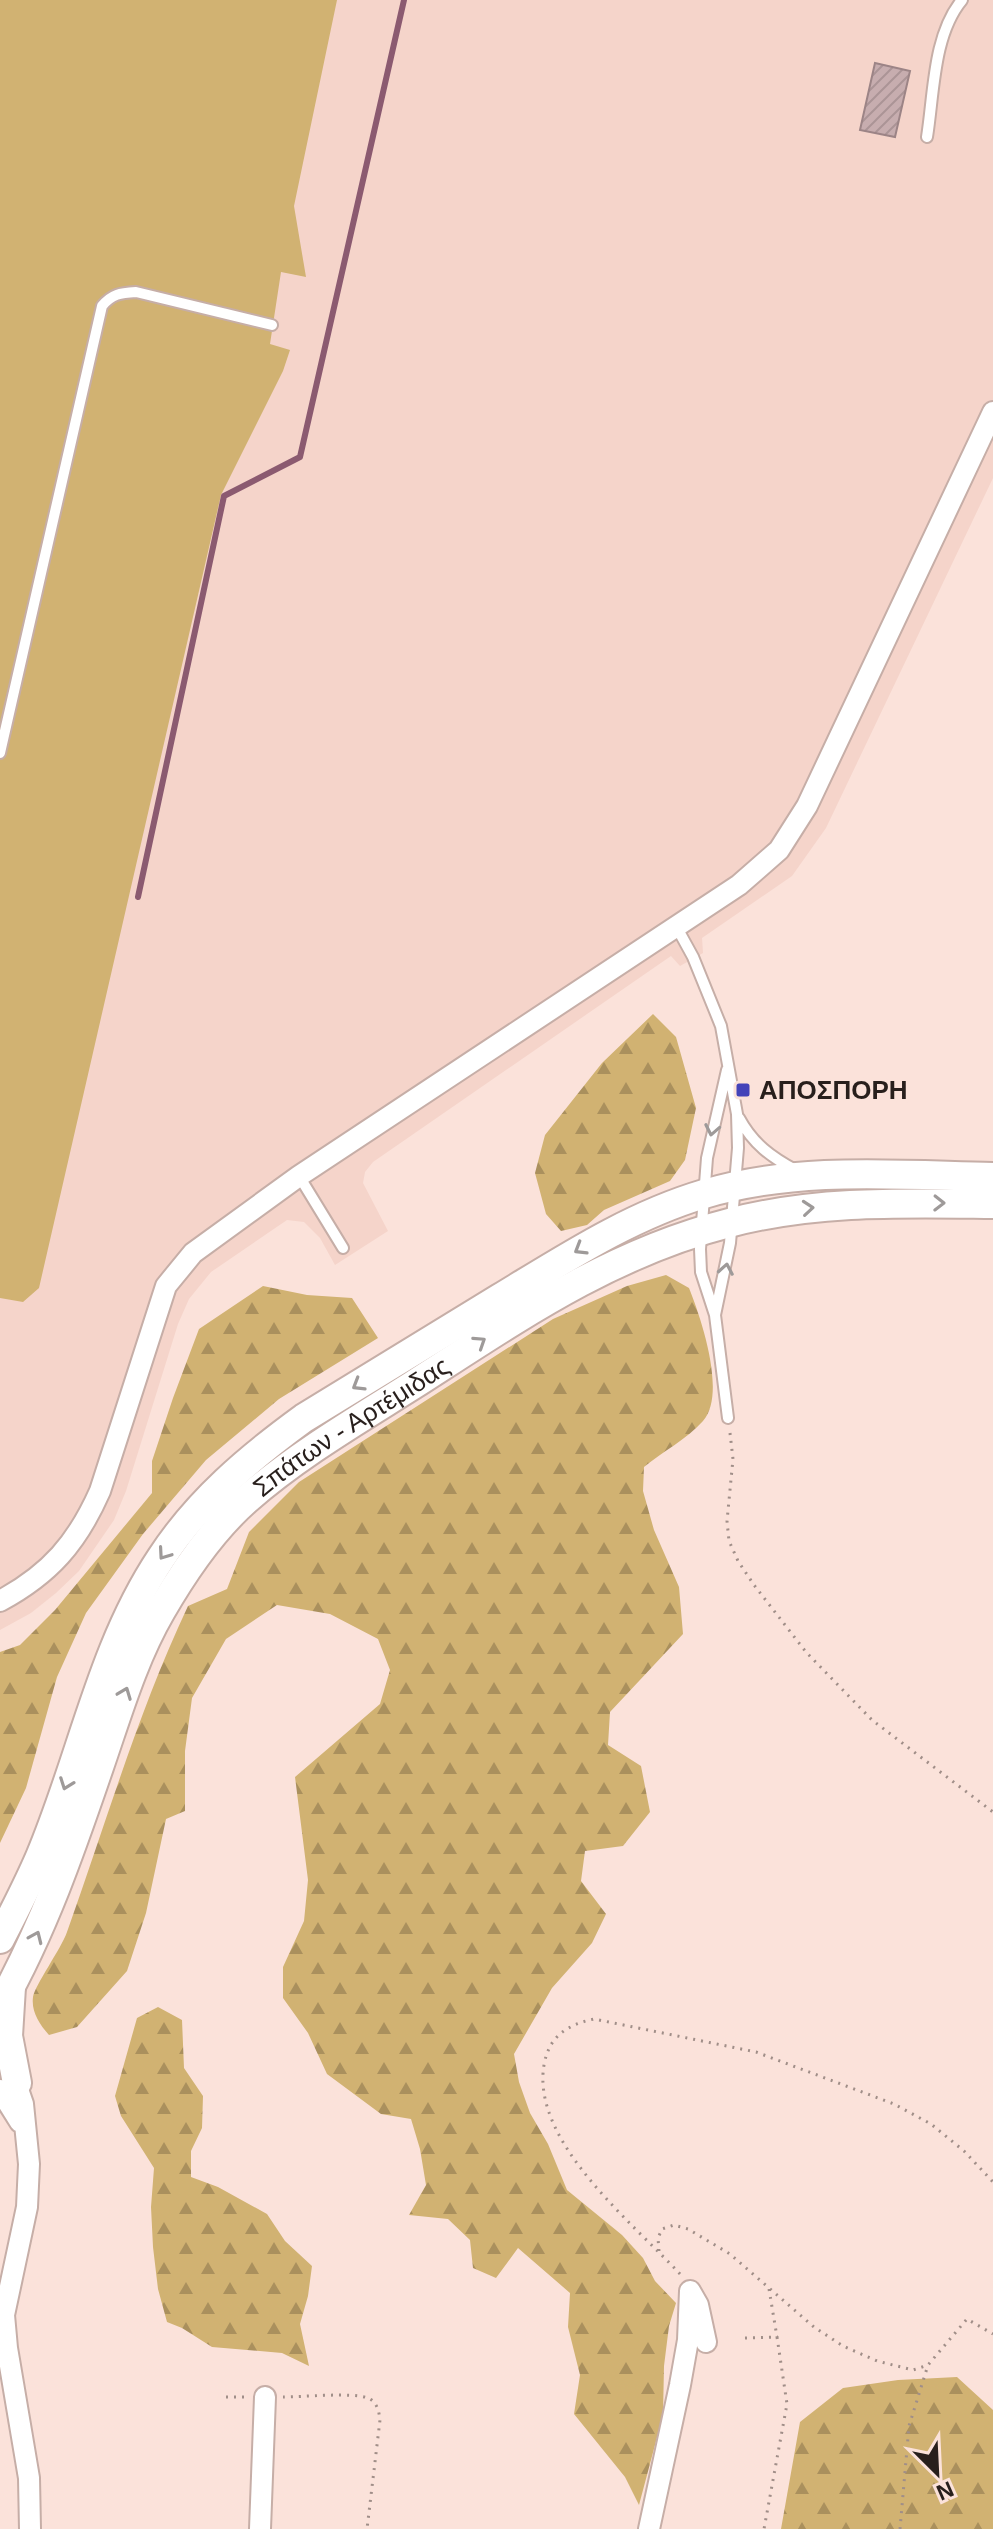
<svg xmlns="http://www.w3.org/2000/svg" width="993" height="2529" font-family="Arial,sans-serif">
<defs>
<pattern id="forest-firs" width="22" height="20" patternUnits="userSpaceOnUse" patternTransform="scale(2)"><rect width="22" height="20" fill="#d1b272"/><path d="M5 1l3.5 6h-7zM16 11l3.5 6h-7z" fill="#aa905d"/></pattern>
<pattern id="building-hatch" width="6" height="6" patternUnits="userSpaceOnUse" patternTransform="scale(2)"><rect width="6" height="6" fill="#c7adaf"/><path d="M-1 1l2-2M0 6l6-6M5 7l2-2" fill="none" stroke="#ab9496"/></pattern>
</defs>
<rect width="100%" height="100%" fill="#fbe2da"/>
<path fill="#f5d4ca" d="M0 0H993V478L826 828 792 876 702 938 703 953 680 966 671 956 373 1162 365 1172 363 1183 388 1231 335 1265 320 1238 304 1222 287 1220 211 1272 189 1299 178 1324 126 1491 114 1520 79 1571 56 1593 31 1613 0 1630Z"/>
<path fill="#d1b272" d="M0 0H337L294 206 306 277 281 272 270 344 290 350 283 371 221 495 39 1288 23 1302 0 1298Z"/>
<path fill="url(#forest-firs)" d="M653 1014 676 1037 696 1108 685 1160 670 1181 604 1210 587 1225 561 1231 546 1214 535 1173 545 1135 602 1063Z
M666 1275 689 1288C701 1318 727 1394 703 1421 687 1439 662 1452 644 1467L643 1491 654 1530 679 1587 683 1634 610 1712 608 1745 641 1766 650 1812 623 1846 585 1851 581 1881 606 1914 592 1943 552 1988 514 2054 519 2082 530 2113 548 2144 567 2190 622 2235 643 2258 655 2281 676 2303 669 2326 664 2366 663 2415 639 2505 625 2477 574 2414 580 2375 568 2327 570 2293 518 2248 496 2278 473 2268 470 2240 448 2219 409 2215 426 2185 420 2149 411 2119 381 2114 327 2074 308 2033 283 1998V1967L304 1921 308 1880 295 1777 380 1704 390 1670 378 1639 330 1614 277 1605 226 1639 192 1698 185 1751V1811L166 1819 146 1913 127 1971 77 2027 49 2035C40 2025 31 2012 33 1997 35 1985 61 1949 67 1932 106 1823 138 1712 188 1606L227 1589 249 1532 299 1482 553 1319 627 1286Z
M263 1286 307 1295 352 1298 378 1338 279 1399 206 1460 143 1534 86 1613 57 1677 26 1788 0 1843V1652L20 1645 55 1610 152 1493V1461L173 1398 199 1329Z
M158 2007 182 2020 184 2068 203 2096 202 2128 191 2151V2177L218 2187 267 2214 285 2241 312 2266 308 2296 300 2324 309 2366 282 2353 212 2347 182 2328 167 2322 158 2289 153 2247 151 2207 154 2168 121 2116 115 2096 137 2018Z
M957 2377 993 2410V2529H781L800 2422 843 2388 898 2380Z"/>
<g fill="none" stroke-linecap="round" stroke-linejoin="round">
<path stroke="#8b5a70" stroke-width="6" d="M138 897 224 496 300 457 404 0"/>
</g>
<path fill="url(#building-hatch)" stroke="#9c8486" stroke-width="2" d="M875 63 910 71 895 137 860 130Z"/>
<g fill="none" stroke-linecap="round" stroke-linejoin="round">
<defs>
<path id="service" d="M927 137C934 93 933 35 962 0
M0 753 102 306C112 294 120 293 136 292L272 325
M676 926 693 957 721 1026 737 1114 738 1148 730 1243 715 1315
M727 1070 707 1158 700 1249 701 1272 715 1315 728 1418
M739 1118C753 1144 771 1157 797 1171
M299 1176 343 1248"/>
<path id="minor" d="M0 1601C50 1574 77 1543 100 1491L166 1286 193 1253 299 1176 739 885 779 850 807 806 993 412
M12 2072 23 2104 29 2164 27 2207 4 2315 7 2348 29 2478 30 2529
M0 2090 20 2122
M260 2529 265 2397
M649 2529 680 2385 688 2340 690 2291 698 2305 706 2342"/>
<g id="secondary">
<path d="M0 1939C14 1912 28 1885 40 1857 82 1758 101 1648 161 1558 198 1501 249 1458 304 1418 369 1378 435 1338 500 1298 566 1258 630 1216 704 1194 798 1166 897 1175 993 1177"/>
<path d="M11 1987 8 2036 17 2083"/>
<path id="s1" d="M0 2006C43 1930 71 1849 99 1767 117 1715 133 1659 161 1611 184 1571 211 1531 246 1500 296 1456 356 1421 413 1385 516 1319 608 1254 729 1223 815 1200 904 1203 993 1204"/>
</g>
</defs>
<use href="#service" stroke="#c6aea7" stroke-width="14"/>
<use href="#minor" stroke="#c6aea7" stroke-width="24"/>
<use href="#secondary" stroke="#c6aea7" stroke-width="32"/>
<path stroke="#a08e88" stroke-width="3" stroke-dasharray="2 6" stroke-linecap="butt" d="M730 1433 733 1459 727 1521 729 1541 738 1561 754 1585 806 1652 872 1720 993 1812
M659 2251 658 2238 662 2229 674 2225 688 2229 730 2254 814 2327 843 2346 877 2361 913 2370 928 2365 967 2319 993 2334
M680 2274C633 2223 531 2142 544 2065 549 2036 567 2025 594 2019L756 2052 894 2104 931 2124 964 2151 993 2182
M769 2289 777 2337
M745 2338 777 2337 787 2404 764 2529
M226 2397H248
M283 2397C303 2397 352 2392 368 2398 377 2402 379 2411 380 2420L367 2529
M900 2529 909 2426 928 2365"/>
<use href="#service" stroke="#fff" stroke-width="10"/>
<use href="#minor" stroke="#fff" stroke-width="20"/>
<use href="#secondary" stroke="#fff" stroke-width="28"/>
</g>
<defs><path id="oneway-chevron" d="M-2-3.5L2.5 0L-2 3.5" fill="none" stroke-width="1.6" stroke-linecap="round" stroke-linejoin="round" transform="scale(2)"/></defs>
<g stroke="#9e9a99">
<use href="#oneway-chevron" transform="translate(712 1130) rotate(101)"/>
<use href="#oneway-chevron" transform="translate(939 1203) rotate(1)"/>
<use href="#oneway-chevron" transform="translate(808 1208) rotate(-5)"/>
<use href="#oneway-chevron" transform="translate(580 1249) rotate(149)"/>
<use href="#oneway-chevron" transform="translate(726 1269) rotate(-80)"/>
<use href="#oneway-chevron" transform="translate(480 1342) rotate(-33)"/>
<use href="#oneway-chevron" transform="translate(358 1385) rotate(149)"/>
<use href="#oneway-chevron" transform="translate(164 1554) rotate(125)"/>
<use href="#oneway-chevron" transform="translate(125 1693) rotate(-69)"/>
<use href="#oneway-chevron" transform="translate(66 1784) rotate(110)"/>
<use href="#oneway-chevron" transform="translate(36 1937) rotate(-66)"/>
</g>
<rect fill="#4443b9" stroke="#fbe2da" stroke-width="3" x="735" y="1082" width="16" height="16" rx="4"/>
<g text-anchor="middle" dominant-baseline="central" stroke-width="7" stroke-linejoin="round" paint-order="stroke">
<g font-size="26" font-weight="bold" fill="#281f1c" stroke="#fbe2da" text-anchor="start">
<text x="759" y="1090">ΑΠΟΣΠΟΡΗ</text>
</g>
<g font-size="26" fill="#281f1c" stroke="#fbe2da">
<text stroke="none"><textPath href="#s1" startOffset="696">Σπάτων - Αρτέμιδας</textPath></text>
</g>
</g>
<g transform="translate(937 2473) rotate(156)" stroke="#fbe2da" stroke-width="6" paint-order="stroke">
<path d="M0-6L14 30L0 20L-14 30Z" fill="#281f1c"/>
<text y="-12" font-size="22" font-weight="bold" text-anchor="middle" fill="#281f1c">N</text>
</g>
</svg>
